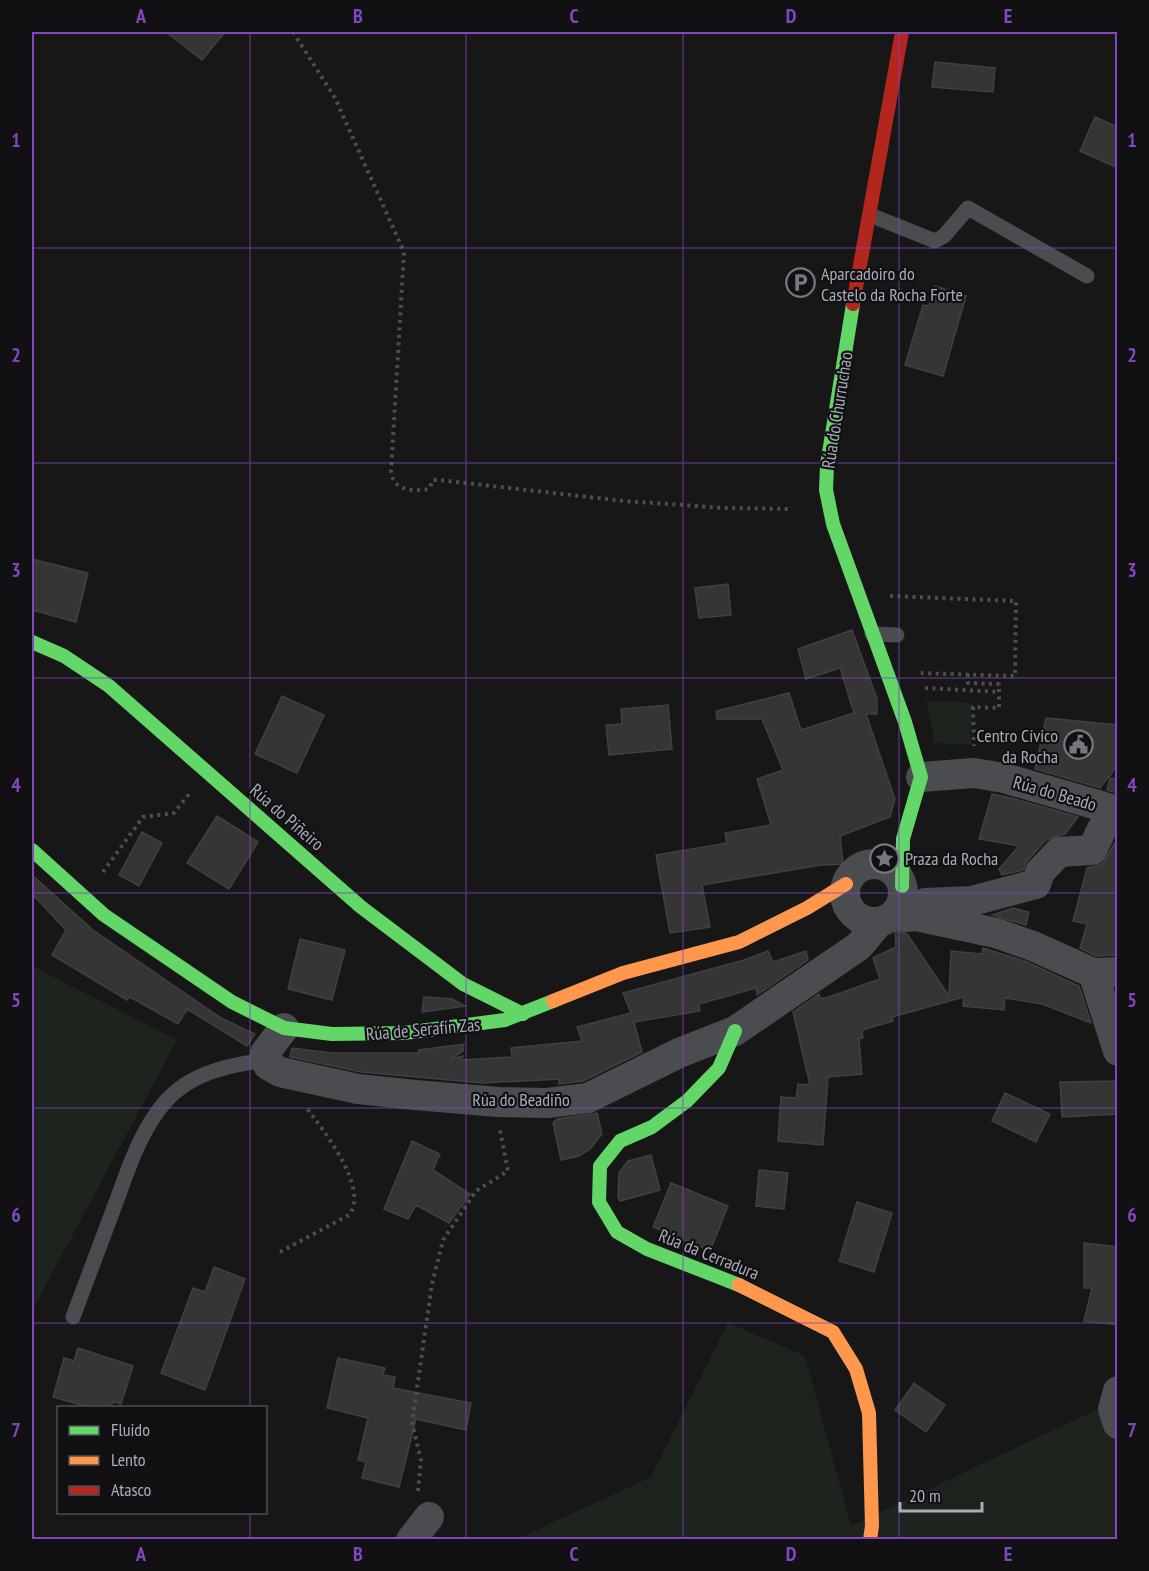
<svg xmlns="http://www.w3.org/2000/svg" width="1149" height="1571" font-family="'PT Sans Narrow',sans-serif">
<rect width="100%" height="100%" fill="#171717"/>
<path fill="#1d241e" d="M926 701 971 703V745L935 743Z
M32 966 177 1040 32 1311Z
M728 1323 805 1356 851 1526 1117 1400V1539L515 1540 651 1477Z"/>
<path fill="#353536" stroke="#3f4043" stroke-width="1.5" d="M166 32H225L202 60Z
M935 62 995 68 993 92 932 87Z
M1095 117 1118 127V168L1080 151Z
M935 286 966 296 943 376 905 365 923 305 929 306Z
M32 559 88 573 76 622 32 610Z
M728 584 731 615 699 618 695 588Z
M852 630 877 699V714H866L895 799 890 817 840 836 843 864 821 865 702 885 710 927 670 933 656 855 727 843 725 833 771 825 757 779 783 770 762 719H717L716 711 789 693 801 730 854 713 840 668 806 679 798 649Z
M282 696 324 715 297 773 255 754Z
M668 705 672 749 609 755 606 725 622 724 621 709Z
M1046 718 1118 725V765L1100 788 1035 769Z
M1110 778 1118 779V793L1107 790Z
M992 794 1015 799 1078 817 1065 834 1046 840 1028 860 1023 870 1002 875 999 869 1019 846 979 839Z
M217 816 258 842 229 889 187 863Z
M142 832 162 843 139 886 119 875Z
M1118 838V955L1096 956 1080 948 1087 924 1073 921 1087 868 1102 864Z
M32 875 93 930 221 1018 255 1034 247 1046 187 1009 178 1024 130 997 127 1000 52 955 66 930 32 894Z
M1013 908 1029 912 1026 925 992 915Z
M895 930 907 934 949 996 951 951 982 954 983 948 1027 962 1079 986 1091 1023 1042 1004 1005 998 1004 1010 963 1006 964 997 892 1017 893 1021 862 1030 863 1038 859 1039 862 1074 828 1077 823 1145 778 1141 781 1097 796 1098 798 1084 810 1085 793 1012 819 994 820 998H826L880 979 873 958 896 947Z
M300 939 345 950 332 1000 288 989Z
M768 951 773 962 806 951 808 960 757 995 756 988 699 1004 700 1011 634 1022 642 1052 583 1081 559 1084V1079L482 1083 361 1072 290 1057 292 1048 332 1053H418L419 1050 464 1044 463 1051 450 1059 463 1056 462 1060 512 1057 511 1048 582 1041 577 1027 631 1013 623 993 744 960Z
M424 997 452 999 465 1006 422 1012Z
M1118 1081V1114L1062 1117 1060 1082Z
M1005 1093 1050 1114 1036 1142 992 1121Z
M597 1113 602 1134 590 1149 579 1156 561 1160 553 1123 557 1119Z
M412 1141 440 1154 433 1170 470 1194 449 1223 416 1205 408 1219 384 1209Z
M651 1155 660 1190 620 1201 618 1197 619 1173 628 1161Z
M759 1170 788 1173 784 1209 756 1206Z
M671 1183 728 1206 710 1251 653 1227Z
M857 1202 892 1213 874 1272 839 1261Z
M1084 1243 1118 1247V1325L1084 1321 1092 1288H1084Z
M214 1267 245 1279 205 1390 161 1373 193 1288 205 1292Z
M78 1348 133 1366 121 1404 113 1401 111 1407H88L53 1397 64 1358 74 1361Z
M338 1358 385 1368 383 1375 395 1377 393 1388 471 1403 466 1430 416 1419 399 1487 362 1478 366 1462 358 1460 368 1418 327 1408Z
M914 1383 945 1405 926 1432 895 1410Z"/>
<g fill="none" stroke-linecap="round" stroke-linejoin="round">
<path stroke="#4d4e52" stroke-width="4" stroke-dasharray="3 4.5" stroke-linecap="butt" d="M293 32 335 98 404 252 391 472C393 490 413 492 429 489L433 480H439L624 501 725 508 790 509
M890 596 1016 601 1015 676 918 673
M968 674V683L999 684V708L973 707 974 746
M925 688 1000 692
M103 872 143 817 174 813 189 794
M280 1252 349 1215C370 1188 323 1130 306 1107
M418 1491 421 1460 412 1423 432 1284 443 1240 476 1191 508 1171 500 1130"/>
<path stroke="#4b4c50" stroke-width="15" d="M870 215 935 241 944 236 968 208 1087 276
M872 634 897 635
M73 1317C87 1280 101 1242 115 1205 128 1170 140 1131 165 1102 190 1073 229 1065 265 1060"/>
<path stroke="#4b4c50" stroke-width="30" d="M921 777 974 773 1004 778 1118 811
M845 893a29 29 0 1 1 58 0a29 29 0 1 1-58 0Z
M916 916 925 903 972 901 1036 884 1040 872 1059 852 1092 850 1102 829 1118 812
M905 917 916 916 996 933 1033 946 1093 973 1118 972
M1093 973 1118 1051
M284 1028 265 1053 268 1065 280 1072 358 1089 415 1095 498 1102 547 1103 588 1098 679 1053 735 1031 859 946 879 922
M1118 1391 1113 1409 1118 1424
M411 1540 429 1517"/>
<path stroke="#63d668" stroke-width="14" d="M853 304 827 465 826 490 833 524 905 722 921 777 903 839 902 886
M32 642 64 656 109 686 361 907 463 984 523 1014
M32 850 104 915 232 1002 284 1028 332 1034 404 1033 505 1020 553 1001
M735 1031 719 1068 687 1101 652 1127 620 1141 600 1166 599 1202 617 1232 647 1249 739 1285"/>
<path stroke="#ff974d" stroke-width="14" d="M553 1001 623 973 739 942 807 908 846 884
M739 1285 833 1332 856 1369 869 1413 872 1526 870 1540"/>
<path stroke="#b3261e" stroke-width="14" d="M853 304 902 32"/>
</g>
<path fill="none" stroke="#8446be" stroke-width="1.5" stroke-opacity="0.55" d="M250 32V1408M466 32V1540M683 32V1540M899 32V1540M32 248H1118M32 463H1118M32 678H1118M32 893H1118M32 1108H1118M32 1323H1118M250 1512V1540"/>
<defs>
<symbol id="parking-ring" viewBox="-11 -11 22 22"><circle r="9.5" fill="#111113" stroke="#757880" stroke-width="1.5"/><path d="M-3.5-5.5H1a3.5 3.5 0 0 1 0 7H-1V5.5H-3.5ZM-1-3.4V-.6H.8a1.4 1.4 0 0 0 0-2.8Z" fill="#757880"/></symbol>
<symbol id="civic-ring" viewBox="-11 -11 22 22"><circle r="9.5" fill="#111113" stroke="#757880" stroke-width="1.5"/><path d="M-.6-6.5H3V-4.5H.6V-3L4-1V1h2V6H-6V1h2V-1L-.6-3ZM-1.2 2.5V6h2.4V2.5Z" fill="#757880"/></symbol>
<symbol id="sight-ring" viewBox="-11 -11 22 22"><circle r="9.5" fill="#111113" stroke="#757880" stroke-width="1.5"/><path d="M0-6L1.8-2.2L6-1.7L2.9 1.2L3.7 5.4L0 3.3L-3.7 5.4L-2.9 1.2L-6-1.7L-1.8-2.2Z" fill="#757880"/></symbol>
</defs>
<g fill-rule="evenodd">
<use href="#parking-ring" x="784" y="266" width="33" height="33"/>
<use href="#civic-ring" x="1062" y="728" width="33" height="33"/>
<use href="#sight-ring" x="868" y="842" width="33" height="33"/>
</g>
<g text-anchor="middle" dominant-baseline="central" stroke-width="4.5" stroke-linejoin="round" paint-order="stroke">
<g font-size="18" fill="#a8adb8" stroke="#111113" text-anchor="start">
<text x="821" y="273">Aparcadoiro do<tspan x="821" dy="21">Castelo da Rocha Forte</tspan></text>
<text x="1058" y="735" text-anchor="end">Centro Cívico<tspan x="1058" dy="21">da Rocha</tspan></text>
<text x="905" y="858">Praza da Rocha</text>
</g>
<g font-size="18" fill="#a8adb8" stroke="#111113">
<text transform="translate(837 410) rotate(-81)">Rúa do Churruchao</text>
<text transform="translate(1055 793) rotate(16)">Rúa do Beado</text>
<text transform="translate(287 817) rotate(41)">Rúa do Piñeiro</text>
<text transform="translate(423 1029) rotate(-5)">Rúa de Serafín Zas</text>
<text x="521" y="1099">Rúa do Beadiño</text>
<text transform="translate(709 1254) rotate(22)">Rúa da Cerradura</text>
</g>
</g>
<rect width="1149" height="1571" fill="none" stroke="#111113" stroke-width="66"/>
<rect x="57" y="1406" width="210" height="108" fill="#111113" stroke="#4d4f55" stroke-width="1.5"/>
<rect x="69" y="1426" width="30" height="9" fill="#63d668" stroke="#4d4f55" stroke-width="1.5"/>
<text x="111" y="1436" font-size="18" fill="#a8adb8">Fluido</text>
<rect x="69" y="1456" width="30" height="9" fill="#ff974d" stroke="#4d4f55" stroke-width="1.5"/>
<text x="111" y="1466" font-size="18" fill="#a8adb8">Lento</text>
<rect x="69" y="1486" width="30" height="9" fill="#b3261e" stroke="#4d4f55" stroke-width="1.5"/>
<text x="111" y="1496" font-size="18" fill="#a8adb8">Atasco</text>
<path d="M900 1502v9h82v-9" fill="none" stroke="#a8adb8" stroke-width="3"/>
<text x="909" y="1502" font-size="18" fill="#a8adb8" stroke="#111113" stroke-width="4.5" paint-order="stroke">20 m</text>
<rect x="33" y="33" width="1083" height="1505" fill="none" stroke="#8446be" stroke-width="2"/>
<g font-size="20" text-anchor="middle" font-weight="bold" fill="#8446be">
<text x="141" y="23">A</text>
<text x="358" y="23">B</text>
<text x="574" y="23">C</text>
<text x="791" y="23">D</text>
<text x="1008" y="23">E</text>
<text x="16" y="147">1</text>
<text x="1132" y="147">1</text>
<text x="16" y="362">2</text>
<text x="1132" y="362">2</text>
<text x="16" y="577">3</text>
<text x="1132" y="577">3</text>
<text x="16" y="792">4</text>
<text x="1132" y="792">4</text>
<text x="16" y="1007">5</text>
<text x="1132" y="1007">5</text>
<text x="16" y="1222">6</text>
<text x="1132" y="1222">6</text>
<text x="16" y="1437">7</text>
<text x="1132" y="1437">7</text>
<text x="141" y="1561">A</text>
<text x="358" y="1561">B</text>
<text x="574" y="1561">C</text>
<text x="791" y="1561">D</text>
<text x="1008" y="1561">E</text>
</g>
</svg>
